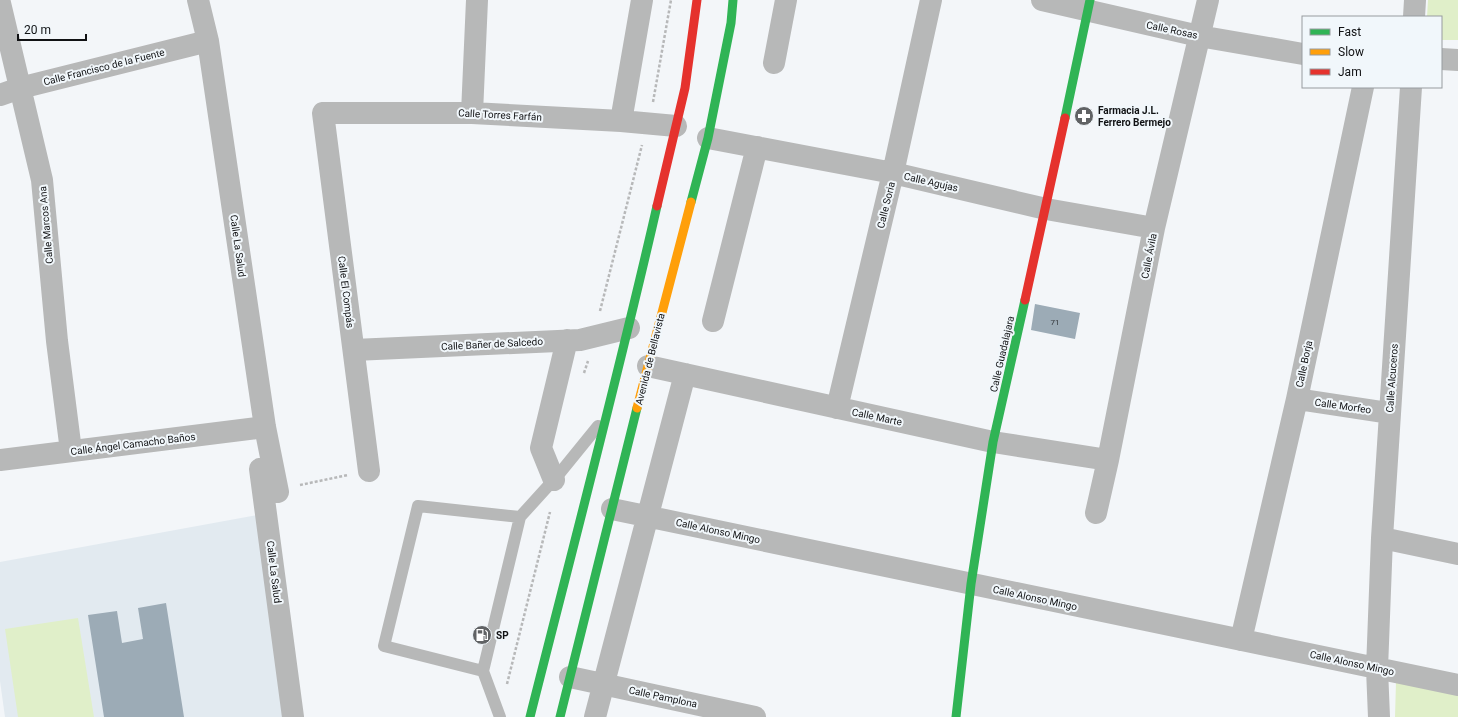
<svg xmlns="http://www.w3.org/2000/svg" width="1458" height="717" font-family="Roboto,sans-serif">
<rect width="100%" height="100%" fill="#f3f6f9"/>
<path fill="#e2eaf0" d="M258 515 301 717H5L0 681V562Z"/>
<path fill="#e0efc9" d="M1428 0H1458V40H1441V17H1427Z
M78 618 94 717H18L5 629Z
M1396 682 1458 691V717H1395Z"/>
<path fill="#9cabb6" d="M1035 304 1080 313 1075 339 1031 330Z
M166 603 184 717H104L88 615 117 611 122 643 143 639 138 608Z"/>
<g fill="none" stroke-linecap="round" stroke-linejoin="round">
<path stroke="#b7b8b9" stroke-width="2.5" stroke-dasharray="3 2" stroke-linecap="butt" d="M653 102 671 0
M600 311 642 145
M584 373 588 361
M300 485 348 475
M507 684 550 512"/>
<path stroke="#b7b8b8" stroke-width="12" d="M483 671 384 646 418 506 520 517 559 474 598 426
M500 717 483 671 520 517"/>
<path stroke="#b7b8b8" stroke-width="22" d="M198 0 208 41 265 427 278 492
M1042 0 1199 36 1303 54
M0 3 42 180 57 341 71 451
M1414 17 1415 0
M1441 59 1458 60
M774 63 786 0
M0 95 20 88 208 41
M472 113 477 0
M621 121 642 0
M708 138 893 173 1046 209 1154 228
M713 321 757 147
M354 350 580 340 629 328
M648 366 993 442 1108 460
M1297 399 1389 413
M837 408 893 173 931 0
M0 460 265 427
M260 469 293 717
M369 471 323 113H472L621 121 676 126
M554 480 541 448 567 340
M612 509 1458 685
M1096 513 1108 460 1154 228 1208 0
M1382 538 1458 554
M1241 640 1297 399 1363 87
M570 677 755 717
M595 717 685 374
M1379 717 1377 669 1382 538 1411 87"/>
<path stroke="#30b455" stroke-width="9" d="M1065 118 1090 0
M691 202 708 138 731 23 733 0
M530 717C573 547 618 377 657 206
M560 717 637 408
M956 717 971 584 993 442 1025 300"/>
<path stroke="#ff9f0a" stroke-width="9" d="M637 408 691 202"/>
<path stroke="#e5322d" stroke-width="9" d="M657 206 685 88 697 0
M1025 300 1065 118"/>
</g>
<defs>
<symbol id="pharmacy-disc" viewBox="-11 -11 22 22"><circle r="9.5" fill="#606264" stroke="#f1f7fb"/><path d="M-2-6h4v4h4v4h-4v4h-4v-4h-4v-4h4Z" fill="#fff"/></symbol>
<symbol id="fuel-disc" viewBox="-11 -11 22 22"><circle r="9.5" fill="#606264" stroke="#f1f7fb"/><path d="M-5.5-6h7V0h2V4h1.3V-2.5L3-4.5l.8-.8L6-3V5H2.5V1h-1V6h-7ZM-4.2-4.7v3.2H.2V-4.7Z" fill="#fff"/></symbol>
</defs>
<g fill-rule="evenodd">
<use href="#pharmacy-disc" x="1073" y="105" width="22" height="22"/>
<use href="#fuel-disc" x="471" y="624" width="22" height="22"/>
</g>
<g text-anchor="middle" dominant-baseline="central" stroke-width="4" stroke-linejoin="round" paint-order="stroke">
<g font-size="8" fill="#34383c">
<text x="1055" y="322">71</text>
</g>
<g font-size="10" fill="#111214" stroke="#f1f7fb">
<text transform="translate(1172 30) rotate(12)">Calle Rosas</text>
<text transform="translate(104 67) rotate(-14)">Calle Francisco de la Fuente</text>
<text transform="translate(500 115) rotate(3)">Calle Torres Farfán</text>
<text transform="translate(931 182) rotate(13)">Calle Agujas</text>
<text transform="translate(886 205) rotate(-76)">Calle Soria</text>
<text transform="translate(46 225) rotate(-95)">Calle Marcos Ana</text>
<text transform="translate(238 246) rotate(82)">Calle La Salud</text>
<text transform="translate(1149 256) rotate(-79)">Calle Ávila</text>
<text transform="translate(346 292) rotate(83)">Calle El Compás</text>
<text transform="translate(492 344) rotate(-3)">Calle Bañer de Salcedo</text>
<text transform="translate(1002 354) rotate(-77)">Calle Guadalajara</text>
<text transform="translate(650 359) rotate(-76)">Avenida de Bellavista</text>
<text transform="translate(1304 364) rotate(-78)">Calle Borja</text>
<text transform="translate(1392 378) rotate(-86)">Calle Alcuceros</text>
<text transform="translate(1343 406) rotate(8)">Calle Morfeo</text>
<text transform="translate(877 417) rotate(12)">Calle Marte</text>
<text transform="translate(133 444) rotate(-7)">Calle Ángel Camacho Baños</text>
<text transform="translate(718 531) rotate(12)">Calle Alonso Mingo</text>
<text transform="translate(274 572) rotate(83)">Calle La Salud</text>
<text transform="translate(1035 598) rotate(12)">Calle Alonso Mingo</text>
<text transform="translate(1352 663) rotate(12)">Calle Alonso Mingo</text>
<text transform="translate(663 697) rotate(12)">Calle Pamplona</text>
</g>
<g font-size="10" font-weight="bold" fill="#111214" stroke="#f1f7fb" text-anchor="start">
<text x="1098" y="110">Farmacia J.L.<tspan x="1098" dy="12">Ferrero Bermejo</tspan></text>
<text x="496" y="635">SP</text>
</g>
</g>
<rect x="1302" y="16" width="140" height="72" fill="#f1f7fb" stroke="#979b9f"/>
<rect x="1310" y="29" width="20" height="6" fill="#30b455" stroke="#979b9f"/>
<text x="1338" y="36" font-size="12" fill="#111214">Fast</text>
<rect x="1310" y="49" width="20" height="6" fill="#ff9f0a" stroke="#979b9f"/>
<text x="1338" y="56" font-size="12" fill="#111214">Slow</text>
<rect x="1310" y="69" width="20" height="6" fill="#e5322d" stroke="#979b9f"/>
<text x="1338" y="76" font-size="12" fill="#111214">Jam</text>
<path d="M18 34v6h68v-6" fill="none" stroke="#111214" stroke-width="2"/>
<text x="24" y="34" font-size="12" fill="#111214" stroke="#f1f7fb" stroke-width="3" paint-order="stroke">20 m</text>
</svg>
